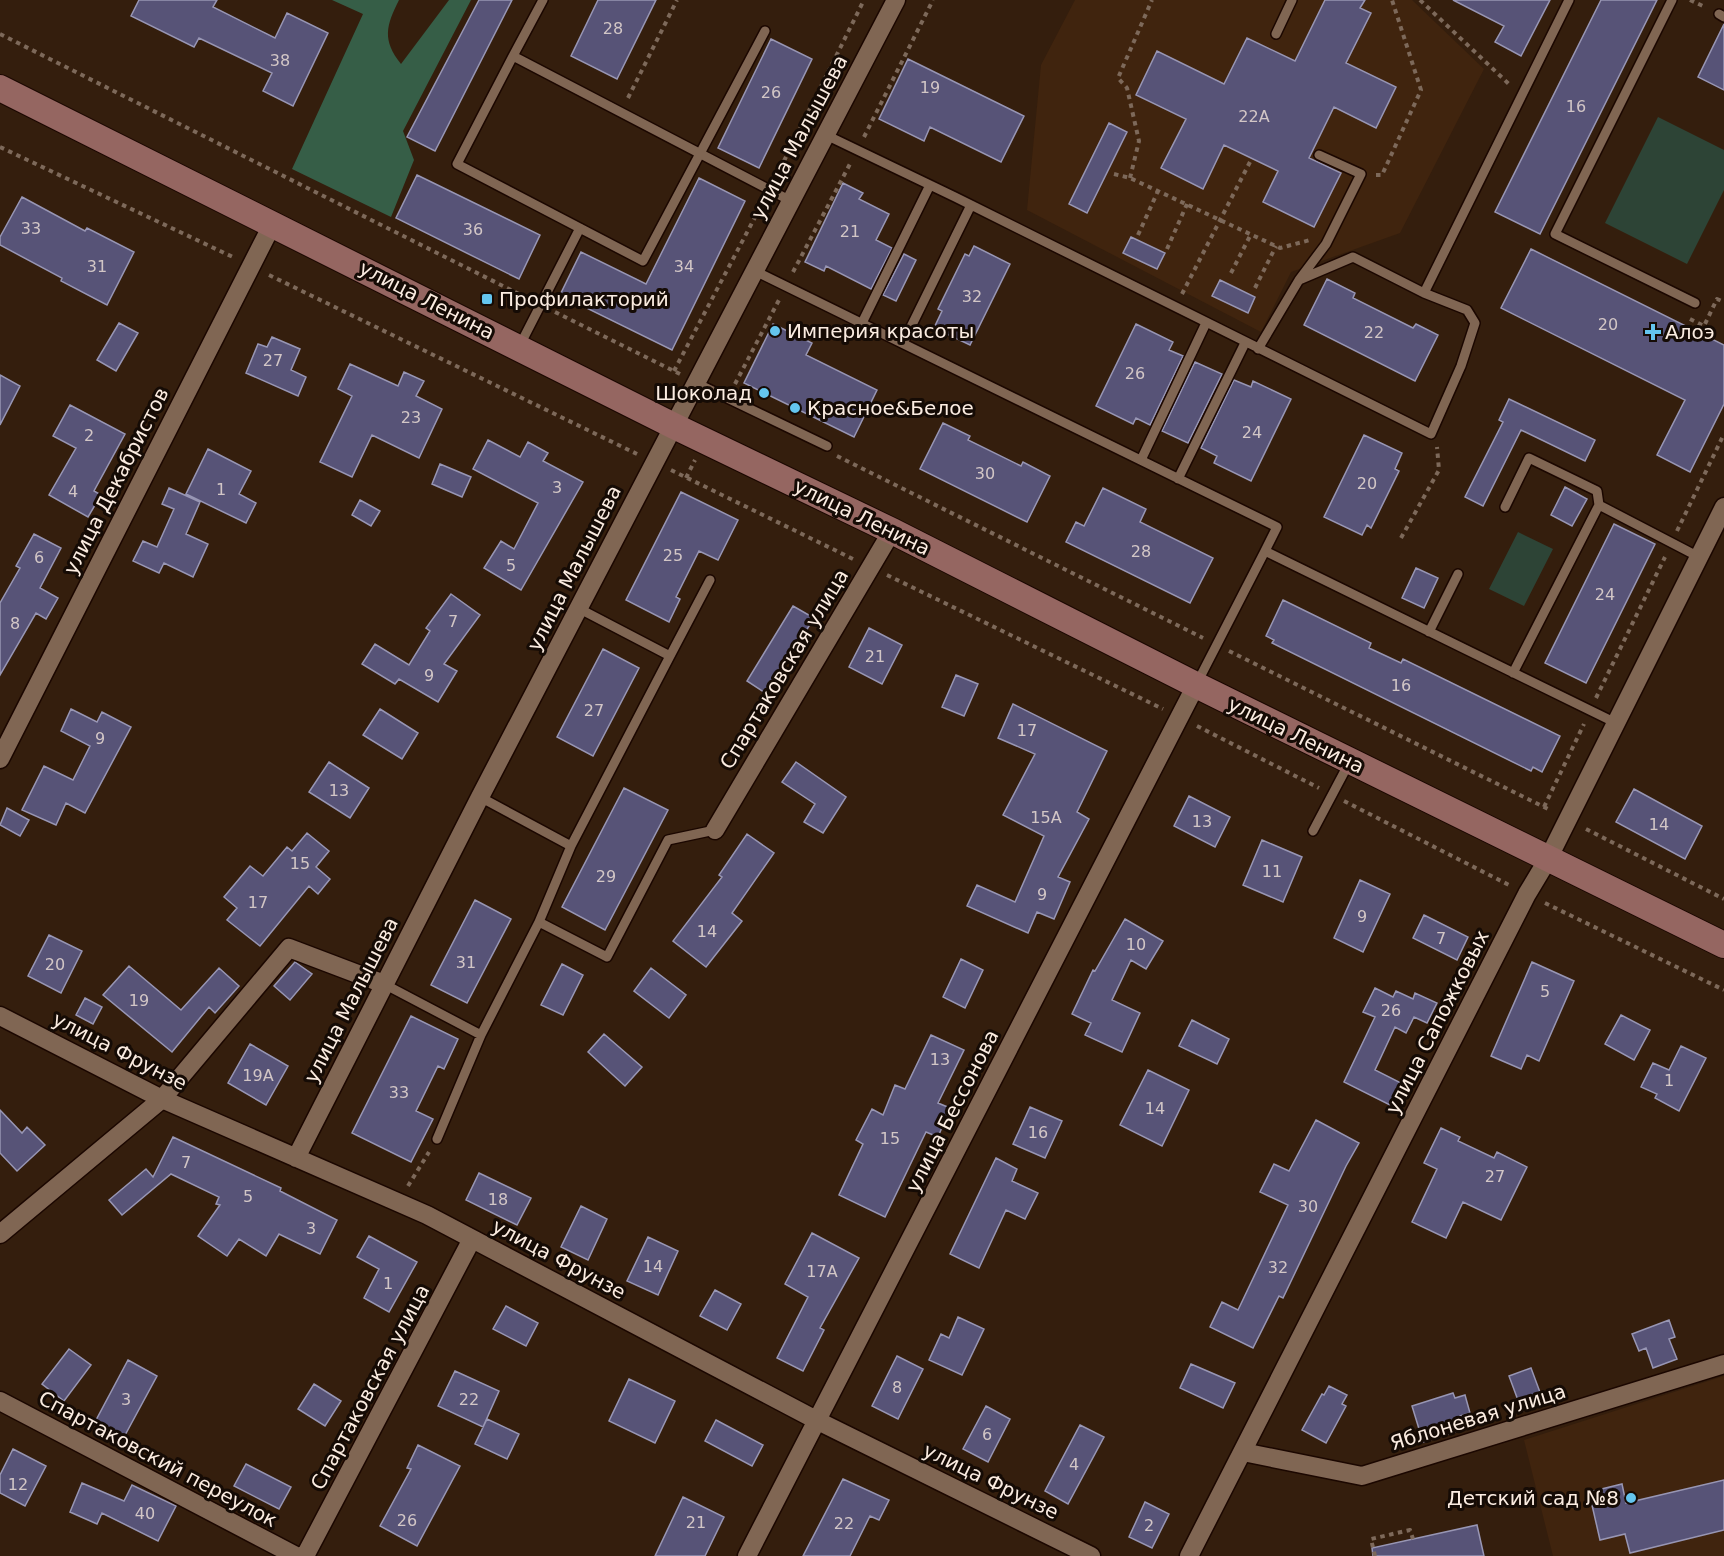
<svg xmlns="http://www.w3.org/2000/svg" width="1724" height="1556" font-family="'DejaVu Sans',sans-serif">
<rect width="100%" height="100%" fill="#341e0d"/>
<path fill="#40240e" d="M1075 0H1412L1484 69 1400 233 1291 272 1261 332 1027 210 1041 65Z
M1724 1376V1556H1553L1524 1440Z"/>
<path fill="#2d4436" d="M1658 117 1724 150V190L1687 264 1605 223Z
M1518 532 1553 549 1524 606 1489 589Z"/>
<path fill="#365e47" d="M332 0H399C386 26 382 40 401 64L449 0H471L403 131 414 160 391 217 292 169 363 14Z"/>
<path fill="#575377" stroke="#9896b4" stroke-width="1.5" d="M139 0H217L213 7 275 38 287 13 328 33 293 106 263 91 272 73 199 38 194 47 131 16Z
M479 0H512L435 151 407 137Z
M598 0H656L617 79 571 56Z
M1325 0H1365L1360 8 1371 13 1346 63 1396 87 1376 128 1334 107 1309 158 1341 173 1314 227 1263 202 1278 171 1224 145 1203 189 1161 168 1186 119 1136 95 1157 51 1224 84 1247 38 1295 61Z
M1453 0H1550L1521 56 1495 42 1504 26Z
M1601 0H1657L1540 234 1495 212Z
M1724 24V90L1698 77Z
M771 39 812 59 759 168 718 148Z
M908 59 1024 116 1001 162 930 127 924 141 879 119Z
M1109 123 1127 132 1087 213 1069 204Z
M417 175 540 235 519 279 396 218Z
M699 178 745 201 672 350 560 295 581 252 646 284Z
M843 183 863 193 859 199 889 214 876 240 892 248 871 289 826 266 824 271 805 262Z
M22 197 85 231 87 228 134 252 107 305 61 281 62 278 0 245V237Z
M1131 237 1165 253 1157 269 1123 253Z
M974 246 1010 264 970 345 934 328 942 311 938 309 965 254 969 256Z
M1531 249 1724 345V404L1690 472 1657 455 1685 400 1501 308Z
M904 254 916 260 896 301 883 295Z
M1327 279 1355 293 1353 298 1413 328 1416 324 1438 335 1415 381 1304 325Z
M1220 280 1255 297 1248 313 1212 296Z
M119 323 138 333 116 371 97 360Z
M773 324 812 343 806 355 877 390 854 437 744 383Z
M1136 324 1173 342 1169 350 1183 356 1150 425 1136 418 1133 424 1096 406Z
M272 337 300 349 291 370 306 377 298 396 246 373 258 344 267 347Z
M1195 362 1222 374 1188 443 1162 431Z
M350 364 398 386 404 372 424 381 416 396 442 409 419 458 372 435 352 477 320 462 352 396 338 389Z
M0 375 20 386 0 425Z
M1234 380 1251 387 1253 381 1291 399 1251 481 1214 463 1217 456 1201 448Z
M1509 399 1595 440 1585 461 1521 430 1483 506 1465 497 1503 422 1499 420Z
M70 405 125 434 94 491 101 495 88 517 49 495 76 448 53 436Z
M943 423 970 436 968 440 1021 466 1023 462 1050 476 1027 522 920 469Z
M1364 435 1402 453 1395 469 1399 471 1371 528 1367 525 1362 535 1324 517Z
M488 440 520 457 528 442 548 453 543 461 583 482 521 590 484 568 501 541 514 549 538 503 473 469Z
M208 449 251 471 239 494 256 503 246 523 186 494Z
M440 464 471 477 462 497 432 484Z
M1565 487 1587 499 1572 526 1551 515Z
M169 488 200 502 186 534 208 544 193 577 164 563 159 573 133 561 143 541 157 547 174 509 162 504Z
M1103 488 1146 509 1140 522 1213 558 1190 603 1066 542 1076 522 1084 526Z
M681 492 738 520 718 560 699 551 676 597 680 599 669 622 626 600Z
M360 500 380 511 371 526 352 515Z
M1614 524 1655 544 1586 683 1545 663Z
M34 534 61 548 40 588 58 598 46 619 36 613 0 675V603L20 568 16 566Z
M1416 568 1438 578 1424 608 1402 598Z
M451 594 480 615 444 664 457 671 438 702 399 679 395 684 362 664 375 644 409 665 430 631 426 628Z
M1283 600 1371 643 1369 648 1401 663 1403 659 1560 736 1542 772 1533 767 1531 771 1272 643 1274 640 1266 636Z
M793 606 814 618 767 694 747 681Z
M869 628 902 645 882 684 849 667Z
M603 649 639 668 593 756 557 737Z
M956 675 978 684 964 716 942 707Z
M1013 704 1107 751 1077 812 1089 819 1058 877 1070 882 1054 919 1037 912 1028 933 967 906 977 885 1015 902 1044 836 1003 815 1035 754 998 738Z
M71 709 97 722 102 712 131 727 85 813 66 803 56 825 22 810 44 766 73 780 90 746 61 731Z
M380 709 418 733 402 759 363 735Z
M329 762 369 788 350 818 309 792Z
M796 762 846 797 823 833 804 822 815 804 782 782Z
M624 788 668 810 605 930 562 907Z
M1634 789 1702 826 1685 859 1616 822Z
M1189 796 1230 817 1215 847 1174 826Z
M7 808 29 820 20 836 0 825Z
M307 833 329 851 316 867 330 879 318 894 309 886 260 946 227 920 237 908 224 897 250 866 263 876 287 847 292 851Z
M747 834 774 853 732 913 742 921 706 967 673 941 722 877 719 875Z
M1262 840 1302 857 1283 902 1243 885Z
M1360 880 1390 894 1363 952 1334 938Z
M475 900 511 919 467 1003 431 985Z
M1424 915 1468 937 1457 960 1413 938Z
M1125 919 1163 941 1146 969 1131 960 1112 1000 1140 1013 1122 1052 1085 1035 1091 1023 1072 1014 1093 970 1095 971Z
M49 935 82 951 61 993 28 976Z
M961 959 983 970 965 1008 943 997Z
M295 962 312 974 290 1000 274 986Z
M1532 962 1574 981 1539 1061 1527 1055 1521 1069 1491 1056Z
M562 964 583 975 563 1015 541 1005Z
M129 966 181 1010 219 968 239 986 215 1013 209 1007 172 1052 103 995Z
M651 968 686 995 669 1018 634 991Z
M1375 988 1393 997 1396 991 1413 999 1415 993 1437 1003 1427 1023 1414 1017 1406 1033 1395 1027 1375 1070 1401 1083 1390 1105 1344 1082 1375 1017 1363 1012Z
M85 998 102 1007 93 1024 76 1015Z
M1621 1015 1650 1030 1634 1060 1605 1044Z
M411 1016 458 1039 444 1069 438 1066 416 1111 433 1119 411 1162 352 1133Z
M1192 1020 1229 1039 1217 1064 1179 1046Z
M604 1034 642 1067 625 1086 588 1052Z
M931 1035 964 1050 938 1103 950 1108 938 1137 926 1132 885 1217 839 1195 863 1144 856 1140 872 1109 883 1115 895 1085 905 1089Z
M250 1044 288 1066 266 1105 228 1083Z
M1681 1046 1706 1058 1679 1111 1655 1098 1657 1094 1641 1087 1653 1063 1669 1070Z
M1148 1070 1189 1090 1162 1146 1120 1125Z
M1030 1107 1062 1121 1045 1158 1013 1144Z
M0 1110 22 1133 27 1127 45 1145 17 1171 0 1153Z
M1316 1120 1359 1143 1346 1166 1283 1298 1279 1296 1253 1348 1210 1327 1222 1302 1238 1310 1288 1205 1260 1192 1274 1164 1289 1171Z
M1441 1128 1460 1137 1458 1141 1494 1158 1497 1152 1527 1167 1501 1220 1463 1202 1446 1238 1412 1222 1437 1169 1424 1163Z
M173 1137 281 1188 280 1191 337 1220 320 1254 279 1234 266 1256 239 1239 227 1256 198 1236 220 1205 216 1204 219 1197 171 1174 122 1215 109 1200 146 1169 153 1177Z
M996 1158 1017 1169 1012 1181 1038 1193 1025 1219 1006 1210 979 1268 950 1254Z
M479 1173 531 1198 517 1225 466 1200Z
M581 1206 607 1219 588 1260 561 1247Z
M812 1233 859 1258 820 1328 824 1330 803 1371 777 1358 808 1297 785 1284Z
M369 1236 417 1262 389 1312 364 1298 379 1269 357 1257Z
M648 1237 678 1251 658 1295 627 1281Z
M715 1290 741 1304 727 1330 700 1316Z
M506 1306 538 1323 526 1346 493 1329Z
M958 1317 984 1329 962 1375 929 1360 941 1334 949 1338Z
M1669 1320 1675 1337 1669 1339 1677 1359 1653 1368 1646 1348 1639 1351 1632 1334Z
M69 1349 91 1365 64 1401 42 1384Z
M897 1356 923 1369 898 1419 872 1406Z
M128 1360 157 1376 124 1437 95 1422Z
M1191 1364 1235 1383 1223 1408 1180 1388Z
M1531 1368 1544 1403 1522 1411 1509 1376Z
M455 1371 499 1391 483 1427 438 1406Z
M629 1379 675 1401 655 1443 609 1421Z
M314 1384 341 1401 325 1426 298 1409Z
M1329 1386 1347 1395 1342 1404 1346 1406 1326 1443 1302 1430 1322 1394 1324 1395Z
M1453 1393 1455 1398 1465 1395 1470 1413 1460 1416 1462 1421 1453 1424 1455 1432 1423 1442 1412 1406Z
M986 1406 1010 1419 988 1462 963 1449Z
M487 1419 519 1434 507 1459 475 1444Z
M716 1420 763 1445 752 1466 705 1441Z
M1080 1425 1104 1437 1068 1504 1045 1491Z
M418 1445 460 1466 417 1546 380 1526 411 1469 407 1468Z
M13 1449 46 1466 25 1506 0 1493V1475Z
M246 1464 291 1487 279 1509 234 1486Z
M843 1479 889 1500 879 1520 870 1516 850 1556H803Z
M1724 1480V1530L1630 1553 1625 1534 1600 1540 1589 1492 1622 1484 1626 1503Z
M82 1483 124 1501 132 1485 176 1506 158 1541 102 1513 97 1524 70 1512Z
M683 1497 724 1517 705 1556H655Z
M1145 1502 1169 1514 1152 1548 1129 1537Z
M1477 1525 1484 1556H1373L1372 1548Z"/>
<g fill="none" stroke-linecap="round" stroke-linejoin="round">
<defs>
<path id="lane" d="M543 0 513 56 791 201
M1672 0 1555 234 1695 303
M1719 14 1724 17
M1276 34 1292 0
M513 56 457 164 643 261 765 31
M826 135 955 197 1431 434 1461 366 1475 323 1467 310 1424 293 1569 0
M755 271 1277 527 1265 551 1616 723
M1299 280 1326 244 1361 174 1319 155
M862 323 930 185
M903 343 971 205
M519 347 580 228
M1258 349 1299 280 1353 257 1424 293
M696 383 827 446
M1141 460 1206 323
M1178 479 1245 343
M1599 505 1699 557
M1505 507 1529 458 1597 491 1599 505 1513 673
M578 608 670 656 710 580
M1429 632 1458 574
M1196 685 1265 551
M480 797 571 846
M1313 831 1349 763
M539 922 571 846 670 656
M384 984 481 1035 539 922 607 957 668 840 715 830
M437 1139 481 1035"/>
<path id="street" d="M0 759 273 223
M715 830 892 531
M0 1016 162 1099 427 1215 818 1421 1091 1556
M296 1158 480 797 896 0
M0 1234 162 1099 289 948 384 984
M0 1401 296 1556
M1243 1452 1362 1476 1724 1364
M305 1556 472 1239
M747 1556 1196 685
M1189 1556 1527 894 1548 859 1724 507"/>
<path id="secondary" d="M0 88 674 426 892 531 1196 685 1724 945"/>
</defs>
<use href="#lane" stroke="#1b0700" stroke-width="12"/>
<use href="#street" stroke="#1b0700" stroke-width="21"/>
<use href="#secondary" stroke="#1b0700" stroke-width="28"/>
<path stroke="#7d695a" stroke-width="4" stroke-dasharray="4.5 4.5" stroke-linecap="butt" d="M1420 0 1511 86
M1690 0 1705 7
M0 34 527 298
M628 98 677 0
M864 137 933 0
M0 147 235 258
M1114 174 1130 178 1280 248 1310 240
M1376 175H1382L1421 90 1392 0
M776 177 864 0
M1130 178 1139 141 1127 88 1118 78 1152 0
M1138 235 1158 191
M1167 249 1187 204
M793 272 851 162
M1231 273 1251 234
M269 275 637 454
M1255 288 1276 246
M1182 294 1252 158
M555 312 680 374
M1690 319 1704 326 1717 299 1724 302
M674 371 763 202
M735 384 780 298
M837 456 1203 638
M671 470 853 559
M686 478 695 460
M1677 531 1724 434
M1401 538 1439 470 1437 447
M887 575 1163 709
M1229 651 1550 810
M1596 698 1665 557
M1197 726 1319 788
M1344 801 1511 886
M1544 807 1584 724
M1586 829 1724 899
M1545 903 1724 990
M408 1186 429 1152
M1375 1556 1371 1539 1410 1530 1413 1539"/>
<use href="#lane" stroke="#806653" stroke-width="9"/>
<use href="#street" stroke="#806653" stroke-width="18"/>
<use href="#secondary" stroke="#956661" stroke-width="26"/>
</g>
<g fill="#64c5ee" stroke="#150b05" stroke-width="2">
<rect x="481" y="293" width="12" height="12" rx="3"/>
<circle cx="775" cy="331" r="6"/>
<path d="M1650 323h6v6h6v6h-6v6h-6v-6h-6v-6h6z"/>
<circle cx="764" cy="393" r="6"/>
<circle cx="795" cy="408" r="6"/>
<circle cx="1631" cy="1498" r="6"/>
</g>
<g text-anchor="middle" dominant-baseline="central" stroke-width="6" stroke-linejoin="round" paint-order="stroke">
<g font-size="16" fill="#d2c6c6">
<text x="613" y="28">28</text>
<text x="280" y="60">38</text>
<text x="930" y="87">19</text>
<text x="771" y="92">26</text>
<text x="1576" y="106">16</text>
<text x="1254" y="116">22А</text>
<text x="31" y="228">33</text>
<text x="473" y="229">36</text>
<text x="850" y="231">21</text>
<text x="97" y="266">31</text>
<text x="684" y="266">34</text>
<text x="972" y="296">32</text>
<text x="1608" y="324">20</text>
<text x="1374" y="332">22</text>
<text x="273" y="360">27</text>
<text x="1135" y="373">26</text>
<text x="411" y="417">23</text>
<text x="1252" y="432">24</text>
<text x="89" y="435">2</text>
<text x="985" y="473">30</text>
<text x="1367" y="483">20</text>
<text x="557" y="487">3</text>
<text x="221" y="489">1</text>
<text x="73" y="491">4</text>
<text x="1141" y="551">28</text>
<text x="673" y="555">25</text>
<text x="39" y="557">6</text>
<text x="511" y="565">5</text>
<text x="1605" y="594">24</text>
<text x="453" y="621">7</text>
<text x="15" y="623">8</text>
<text x="875" y="656">21</text>
<text x="429" y="675">9</text>
<text x="1401" y="685">16</text>
<text x="594" y="710">27</text>
<text x="1027" y="730">17</text>
<text x="100" y="738">9</text>
<text x="339" y="790">13</text>
<text x="1046" y="817">15А</text>
<text x="1202" y="821">13</text>
<text x="1659" y="824">14</text>
<text x="300" y="863">15</text>
<text x="1272" y="871">11</text>
<text x="606" y="876">29</text>
<text x="1042" y="894">9</text>
<text x="258" y="902">17</text>
<text x="1362" y="916">9</text>
<text x="707" y="931">14</text>
<text x="1441" y="938">7</text>
<text x="1136" y="944">10</text>
<text x="466" y="962">31</text>
<text x="55" y="964">20</text>
<text x="1545" y="991">5</text>
<text x="139" y="1000">19</text>
<text x="1391" y="1010">26</text>
<text x="940" y="1059">13</text>
<text x="258" y="1075">19А</text>
<text x="1669" y="1080">1</text>
<text x="399" y="1092">33</text>
<text x="1155" y="1108">14</text>
<text x="1038" y="1132">16</text>
<text x="890" y="1138">15</text>
<text x="186" y="1162">7</text>
<text x="1495" y="1176">27</text>
<text x="248" y="1196">5</text>
<text x="498" y="1199">18</text>
<text x="1308" y="1206">30</text>
<text x="311" y="1228">3</text>
<text x="653" y="1266">14</text>
<text x="1278" y="1267">32</text>
<text x="822" y="1271">17А</text>
<text x="388" y="1283">1</text>
<text x="897" y="1387">8</text>
<text x="126" y="1399">3</text>
<text x="469" y="1399">22</text>
<text x="987" y="1434">6</text>
<text x="1074" y="1464">4</text>
<text x="18" y="1484">12</text>
<text x="145" y="1513">40</text>
<text x="407" y="1520">26</text>
<text x="696" y="1522">21</text>
<text x="844" y="1523">22</text>
<text x="1149" y="1525">2</text>
</g>
<g font-size="20" fill="#fbece1" stroke="#150b05">
<text transform="translate(799 137) rotate(-62)">улица Малышева</text>
<text transform="translate(427 300) rotate(27)">улица Ленина</text>
<text transform="translate(116 481) rotate(-63)">улица Декабристов</text>
<text transform="translate(862 517) rotate(26)">улица Ленина</text>
<text transform="translate(574 568) rotate(-63)">улица Малышева</text>
<text transform="translate(784 669) rotate(-59)">Спартаковская улица</text>
<text transform="translate(1296 735) rotate(26)">улица Ленина</text>
<text transform="translate(351 1000) rotate(-63)">улица Малышева</text>
<text transform="translate(1437 1022) rotate(-63)">улица Сапожковых</text>
<text transform="translate(120 1051) rotate(27)">улица Фрунзе</text>
<text transform="translate(952 1111) rotate(-63)">улица Бессонова</text>
<text transform="translate(559 1259) rotate(28)">улица Фрунзе</text>
<text transform="translate(370 1387) rotate(-62)">Спартаковская улица</text>
<text transform="translate(1478 1417) rotate(-17)">Яблоневая улица</text>
<text transform="translate(158 1459) rotate(28)">Спартаковский переулок</text>
<text transform="translate(991 1481) rotate(26)">улица Фрунзе</text>
</g>
<g font-size="20" fill="#fbece1" stroke="#150b05" text-anchor="start">
<text x="499" y="299">Профилакторий</text>
<text x="787" y="331">Империя красоты</text>
<text x="1665" y="332">Алоэ</text>
<text x="752" y="393" text-anchor="end">Шоколад</text>
<text x="807" y="408">Красное&amp;Белое</text>
<text x="1619" y="1498" text-anchor="end">Детский сад №8</text>
</g>
</g>
</svg>
